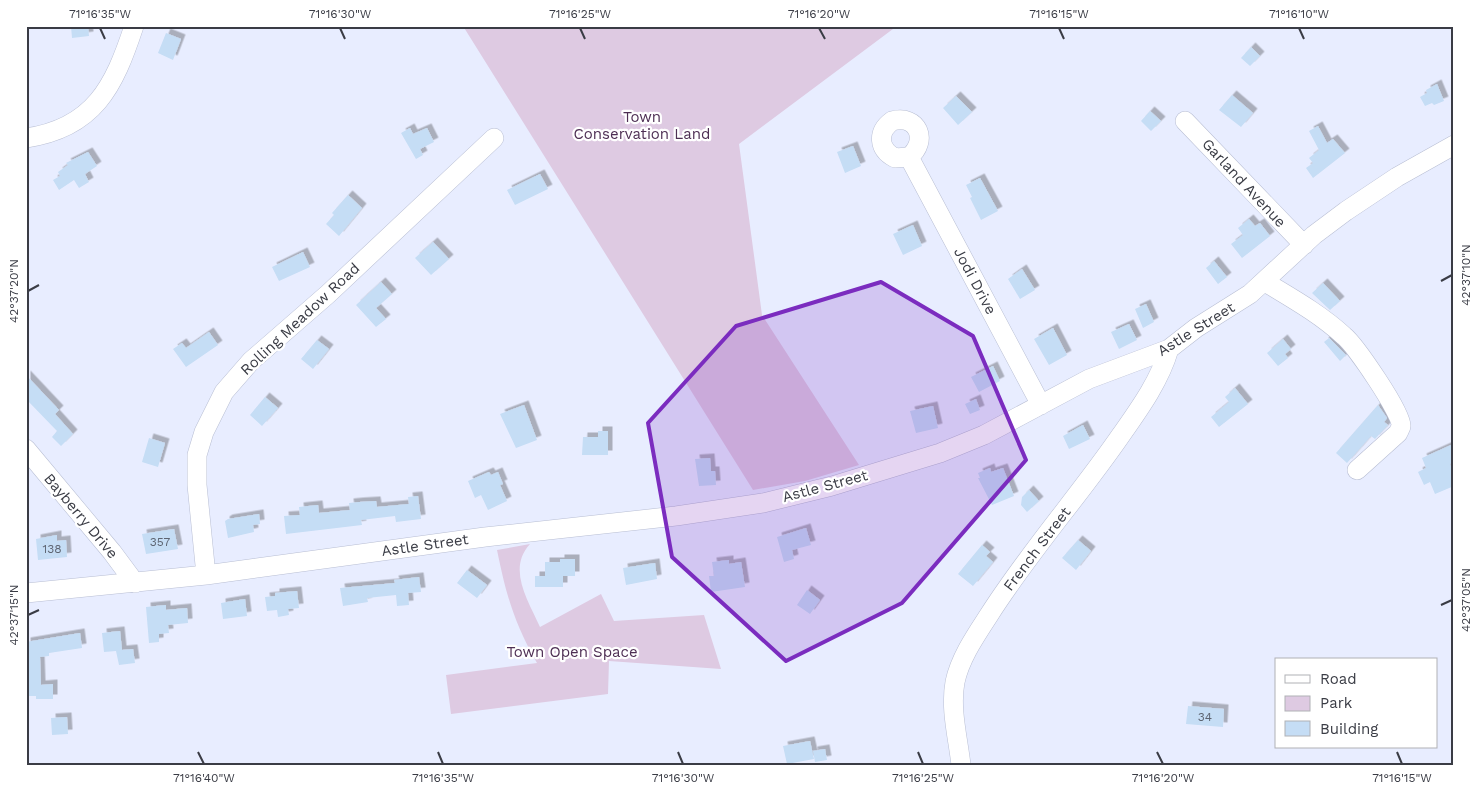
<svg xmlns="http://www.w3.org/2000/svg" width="1480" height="791" font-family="'Work Sans',sans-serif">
<defs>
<filter id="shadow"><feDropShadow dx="4.5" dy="-4.5" stdDeviation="0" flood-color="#0004"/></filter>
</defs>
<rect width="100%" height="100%" fill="#e8edff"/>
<path fill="#decae2" d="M463 26H897L739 144 762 315 859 465 805 481 753 490Z
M530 544C507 569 528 600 540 627L601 594 614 621 704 615 721 669 609 661 608 694 451 714 446 675 537 663C514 623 506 594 497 550Z"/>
<path fill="#c5ddf5" filter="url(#shadow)" d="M71 26H88L89 36 72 38Z
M166 33 181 39 173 60 158 53Z
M1251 47 1260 56 1250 66 1241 58Z
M1437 84 1444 101 1434 105 1432 103 1425 106 1420 97 1427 93 1426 90Z
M1232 95 1253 113 1241 127 1219 110Z
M956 96 972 112 958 125 943 108Z
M1150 111 1161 121 1151 131 1141 121Z
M1318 126 1327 143 1333 139 1345 153 1313 178 1306 168 1313 163 1309 158 1319 150 1309 131Z
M410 128 413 134 427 128 434 142 420 149 423 155 416 159 401 133Z
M853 146 861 166 845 173 837 152Z
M88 152 97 166 85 174 89 182 79 188 74 180 59 190 53 180 60 176 58 172 68 165 66 163Z
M540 174 548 189 515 205 507 190Z
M980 178 998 211 981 220 970 198 972 197 966 185Z
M348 195 362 208 339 236 326 224 334 215 332 213Z
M1249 219 1255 226 1260 223 1270 236 1242 258 1231 244 1243 235 1238 228Z
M913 225 922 246 903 255 893 234Z
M433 242 449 259 431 275 415 258Z
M303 252 310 267 279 281 272 267Z
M1214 261 1227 277 1218 284 1206 268Z
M1022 269 1035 290 1020 299 1008 279Z
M381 282 392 294 376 308 386 319 376 327 356 305Z
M1323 283 1340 301 1330 310 1312 293Z
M1146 304 1154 322 1143 328 1135 309Z
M1129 324 1137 340 1119 349 1111 332Z
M1053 328 1067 355 1049 365 1034 339Z
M209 332 218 345 186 367 173 349 182 343 186 348Z
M1329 338 1346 355 1340 361 1324 342Z
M1283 339 1291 349 1285 354 1288 358 1278 366 1267 353Z
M317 340 329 349 313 369 301 359Z
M993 366 1000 381 979 392 971 377Z
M26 375 59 410 55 414 73 434 61 446 52 437 57 431 26 399Z
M1235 388 1248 404 1219 427 1211 417 1229 402 1225 397Z
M265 397 278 408 262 426 250 415Z
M976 399 980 410 970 414 965 404Z
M524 405 537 440 516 448 500 414Z
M1378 405 1387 418 1384 422 1388 425 1375 439 1371 436 1347 463 1336 453Z
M933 406 938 428 916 433 910 411Z
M1083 425 1090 439 1069 449 1063 436Z
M598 431H608V455H582L583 437H598Z
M149 438 165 443 158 467 142 462Z
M1451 445 1454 451V462L1450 464 1454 472V486L1435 494 1430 482 1424 485 1418 472 1426 468 1422 458Z
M710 458 711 471H715L716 485 699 486 695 459Z
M990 468 991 472 1003 468 1014 496 992 505 978 478H980L978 473Z
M489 472 491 475 498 472 503 484 500 485 507 501 488 510 481 495 475 498 468 481Z
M1029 490 1039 501 1027 512 1021 505 1022 497Z
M418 496 421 519 396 522 395 516 361 520 362 525 286 534 284 516 300 515 299 507 318 505 319 513 350 510 349 503 359 502 376 501 377 507 409 504 408 497Z
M259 514 260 524 253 525 254 532 228 538 225 521 228 519Z
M806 528 811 545 792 550 794 559 784 562 777 537Z
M174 529 178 549 146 554 142 534Z
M57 535V541L66 540 67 557 38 560 36 539Z
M1078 540 1091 551 1076 570 1062 558Z
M982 545 990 552 986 556 993 562 973 586 958 574Z
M560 559H575V576H563V587H535V576H545V562H560Z
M729 560V564L741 562 745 587 711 592 709 576H714L712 562Z
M655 563 657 579 626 585 623 568Z
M467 570 487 585 477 598 457 583Z
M419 577 421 592 408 593 409 605 397 606 396 595 367 598 368 602 343 606 340 588 395 583 394 580Z
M807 590 820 600 810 614 797 605Z
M297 591 299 608 288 609 289 615 278 617 277 610 267 611 265 597 275 596V593Z
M245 599 247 616 223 619 221 603Z
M166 605V610L187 608 188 623 168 625 169 633 159 634V642L149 643 146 607Z
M120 631 122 650 133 649 135 663 119 665 116 651 104 652 102 633Z
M80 633 82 648 49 653V656L40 657 41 685 53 684V699H36V696H26V676H29L26 642Z
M1188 706 1224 709 1223 727 1186 724Z
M67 717 68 734 52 735 51 718Z
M810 741 814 759 787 764 783 746Z
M825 749 827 760 815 762 813 751Z"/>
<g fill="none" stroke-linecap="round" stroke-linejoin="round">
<defs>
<path id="minor" d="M1185 121 1304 245
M26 138C94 128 114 87 134 26
M909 157 895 158C878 149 877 132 892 121 918 114 929 141 909 157L1041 405
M1265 282C1293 299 1320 314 1344 336 1355 345 1402 413 1401 426 1401 428 1399 430 1398 433L1357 470
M26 449 112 552 135 583
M206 575 197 485V455L204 432 224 392 251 361 328 294 494 138
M26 593 206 575 485 537 676 516 763 503 832 486 940 453 984 435 1089 379 1169 349 1196 328 1250 294 1314 235 1346 211 1397 177 1454 145
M961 765C958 738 950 709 955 682 960 658 976 635 989 615 1029 552 1079 496 1121 435 1140 408 1160 380 1169 349"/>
</defs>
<use href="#minor" stroke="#b8bed3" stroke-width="20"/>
<use href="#minor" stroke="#fff" stroke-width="19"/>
</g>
<path fill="#7b2cbf" fill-opacity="0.2" stroke="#7b2cbf" stroke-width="4" stroke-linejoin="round" d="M881 282 973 336 1026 460 902 603 786 661 672 557 648 423 736 326Z"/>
<path fill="none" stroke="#3a3c45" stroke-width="2" d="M100 28 105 39M340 28 345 39M580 28 585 39M819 28 825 39M1059 28 1064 39M1299 28 1304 39M1441 281 1452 275M28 291 39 285M1441 605 1452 600M28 615 39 610M198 752 204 764M438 752 443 764M678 752 683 764M918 752 923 764M1157 752 1163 764M1397 752 1402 764"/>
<g text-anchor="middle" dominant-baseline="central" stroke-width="4.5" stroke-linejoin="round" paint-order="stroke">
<g font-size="12" fill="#5d6471">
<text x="160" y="542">357</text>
<text x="52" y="549">138</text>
<text x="1205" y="717">34</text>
</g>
<g font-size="15" fill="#4e2f54" stroke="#fff">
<text x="642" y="117">Town<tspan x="642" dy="17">Conservation Land</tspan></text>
<text x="572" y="652">Town Open Space</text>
</g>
<g font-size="15" fill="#3a3c45" stroke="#fff">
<text transform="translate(1244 183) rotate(47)">Garland Avenue</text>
<text transform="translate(975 281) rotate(62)">Jodi Drive</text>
<text transform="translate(300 319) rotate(-43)">Rolling Meadow Road</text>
<text transform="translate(1196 329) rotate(-32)">Astle Street</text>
<text transform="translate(825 486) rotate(-15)">Astle Street</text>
<text transform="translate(81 516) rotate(50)">Bayberry Drive</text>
<text transform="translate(425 545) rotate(-8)">Astle Street</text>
<text transform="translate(1037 549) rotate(-53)">French Street</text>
</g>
</g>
<rect width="1480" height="791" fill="none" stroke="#ffffff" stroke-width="55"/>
<rect x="1275" y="658" width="162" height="90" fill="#ffffff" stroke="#b0b1b5"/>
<rect x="1285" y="675" width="25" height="8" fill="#ffffff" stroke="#b0b1b5"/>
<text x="1320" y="684" font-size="15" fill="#3a3c45">Road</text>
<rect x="1285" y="696" width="25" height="15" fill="#decae2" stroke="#b0b1b5"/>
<text x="1320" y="708" font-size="15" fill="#3a3c45">Park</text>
<rect x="1285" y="721" width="25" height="15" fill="#c5ddf5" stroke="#b0b1b5"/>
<text x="1320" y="734" font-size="15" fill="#3a3c45">Building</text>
<rect x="28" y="28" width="1424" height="736" fill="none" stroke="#3a3c45" stroke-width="2"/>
<g font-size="12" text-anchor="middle" fill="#3a3c45">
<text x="100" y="18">71°16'35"W</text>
<text x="340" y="18">71°16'30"W</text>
<text x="580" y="18">71°16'25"W</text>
<text x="819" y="18">71°16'20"W</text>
<text x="1059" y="18">71°16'15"W</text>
<text x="1299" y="18">71°16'10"W</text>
<text transform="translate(1466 275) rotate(-90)" y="4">42°37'10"N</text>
<text transform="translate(14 291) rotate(-90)" y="4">42°37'20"N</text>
<text transform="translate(1466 600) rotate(-90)" y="4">42°37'05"N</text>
<text transform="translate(14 615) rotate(-90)" y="4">42°37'15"N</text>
<text x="204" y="782">71°16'40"W</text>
<text x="443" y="782">71°16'35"W</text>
<text x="683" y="782">71°16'30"W</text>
<text x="923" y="782">71°16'25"W</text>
<text x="1163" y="782">71°16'20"W</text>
<text x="1402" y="782">71°16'15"W</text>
</g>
</svg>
